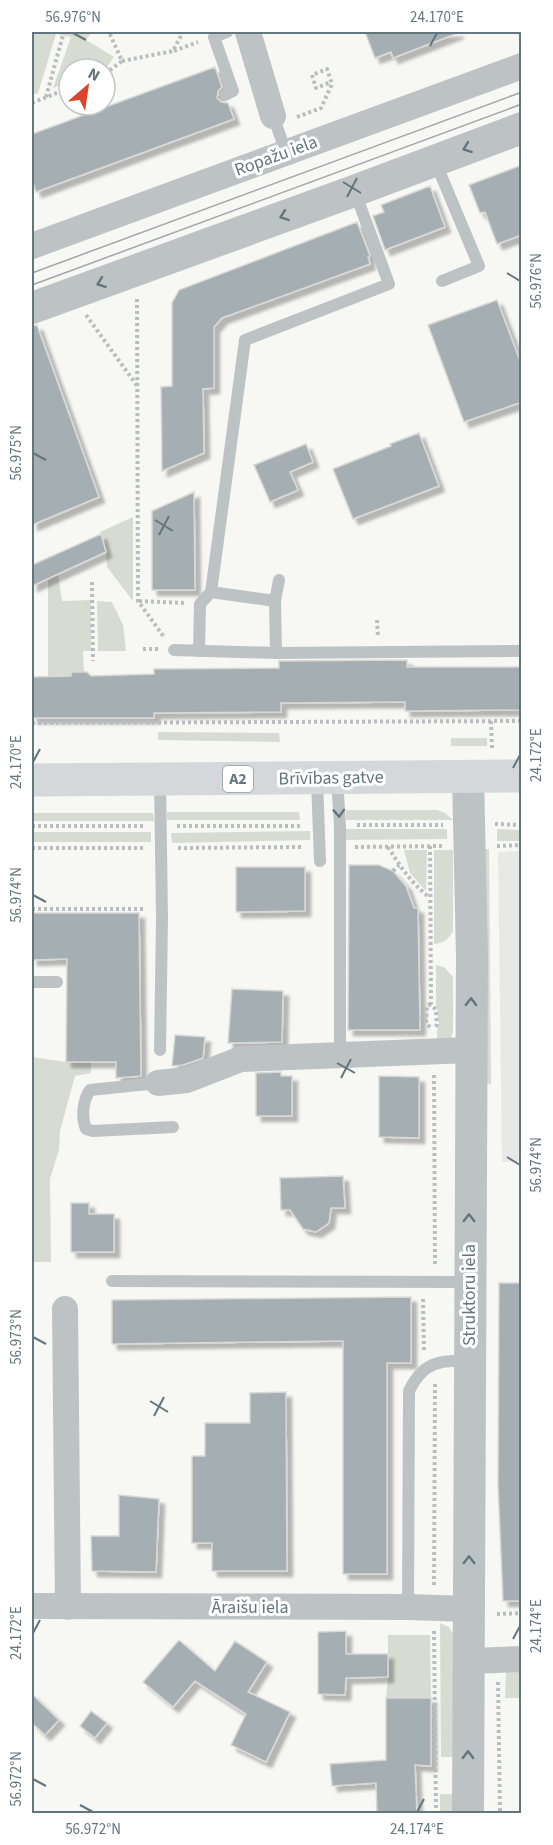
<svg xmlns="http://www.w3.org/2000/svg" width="553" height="1845" font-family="'Source Sans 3',sans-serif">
<defs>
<filter id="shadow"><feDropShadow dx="5.5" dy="5.5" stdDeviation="1.5" flood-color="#0004"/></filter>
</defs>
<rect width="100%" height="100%" fill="#f7f7f4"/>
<path fill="#e8e8e7" d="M521 851V1162H502L498 852Z"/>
<path fill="#d7dcd3" d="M32 32H92L86 40 114 57 107 67 103 69H69V82L53 88 71 37 56 34 38 93 32 95Z
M133 517V601L107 567 106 552 100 532Z
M48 556 51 557 58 574 62 601 91 600V651H83L84 672H71V676H48Z
M97 601 112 602 123 625 126 651H98Z
M158 732 279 733 280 742 158 740Z
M451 738H487V746H451Z
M346 810H437L445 813 453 820H346Z
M167 812H299L300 820H167Z
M32 813H153L154 821H32Z
M346 829H447V839L346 840Z
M497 829 521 830V841H497Z
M310 831V840L172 843 171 833Z
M32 832H151V842H32Z
M481 849H489L491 1085 487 1083Z
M427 850 426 891 410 873 404 850Z
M434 850H453V931C448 940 444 943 434 944Z
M436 965 444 967 453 977V1032L451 1038 437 1046V1030L439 1025 436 1004Z
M32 1057 66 1062H91V1073L75 1076 60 1131 59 1150 50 1179 51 1262H32Z
M440 1623 449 1627 457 1640 456 1757H441Z
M388 1635H430L431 1698H386L388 1677Z
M506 1672H521V1698H505Z
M440 1794H455V1813H440Z"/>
<path fill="#a5afb3" stroke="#d8d8d6" stroke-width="1.5" filter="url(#shadow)" d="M365 32H458V33L393 58 391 52 375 58Z
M215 67 222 87 218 91 217 98 221 102 228 103 234 119 36 192 32 179V134Z
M522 165V235L497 244 485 212 480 213 469 185Z
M430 186 445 227 385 250 373 216 384 212 381 205Z
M357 222 370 256 368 257 370 264 222 318 214 327V388L203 389 204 453 162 471 161 387 172 386V303L179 290Z
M497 300 522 366V402L464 422 428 325Z
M37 325 99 497 32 525V326Z
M419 433 439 486 353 519 333 469 391 446 390 444Z
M306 444 313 462 290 472 298 490 270 502 254 465Z
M194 492 195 590H152V511Z
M101 534 106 552 32 586V565Z
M407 660V667H522V710L405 711V702L281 703V712L154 713V718H32V677L71 676V672H87L91 676 154 674V669L279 668V661Z
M349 865H379L393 871 406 886 414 908H418L420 1030H348Z
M236 867H305V911L236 912Z
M32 913H139L141 1076 116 1078V1062H66L67 959 32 960Z
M232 989 283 991 282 1042 228 1043Z
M175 1035 205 1037 203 1058 183 1065 172 1066Z
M281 1072V1076H292V1116H256V1073Z
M379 1076 419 1077V1138L379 1137Z
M343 1176 345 1208H331L329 1223 316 1232 303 1229 290 1210H281L280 1178Z
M71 1203H89V1214H114V1252H71Z
M499 1283H522V1601H503L498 1485Z
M411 1297V1363H387V1574H343V1341L112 1344V1300Z
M286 1392 287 1571H212V1543H192V1456H205V1423H250V1393Z
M119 1495 159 1499 156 1572 92 1571 91 1536H119Z
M346 1631V1654H388V1677L346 1678 345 1695 318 1694V1632Z
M179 1640 215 1671 235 1641 267 1662 248 1692 290 1712 266 1762 231 1745 246 1714 195 1681 173 1707 143 1682Z
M32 1694 59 1720 45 1735 32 1723Z
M386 1698H431V1766L415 1765 417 1814H377L376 1783 332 1786 330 1764 386 1760Z
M91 1711 107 1723 95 1738 80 1726Z"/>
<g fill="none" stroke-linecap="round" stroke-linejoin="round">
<path stroke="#babdbf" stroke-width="4" stroke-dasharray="3 3" stroke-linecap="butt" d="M174 51 198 42
M122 61 173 51 183 32
M105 74 122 61 109 32
M46 97 63 35
M32 103 69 88
M297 117 321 108 332 84 327 69 312 75 316 88 331 82
M137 299 138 601 164 637
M86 315 138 387
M92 582 93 661
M139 601 185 603
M377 620 378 637
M143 649H158
M491 721 492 749
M32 723 522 721
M495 824 522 825
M357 825H443
M32 826H146
M177 826H302
M430 846 431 1004 436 1010 437 1025 435 1027
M497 846 522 845
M355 847 443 846
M388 847C400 866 411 883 429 897
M32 848H145
M178 848 302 847
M393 871 399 865
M32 909H145
M420 1017 427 1018
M430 1027 426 1023 427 1006 431 1004
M434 1075 435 1265
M423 1299 424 1352
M434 1585 435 1382
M497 1614 522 1613
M434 1631 436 1814
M498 1682 500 1814"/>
<path stroke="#bdc3c5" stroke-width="12" d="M225 95 233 91 214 37 227 32
M273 116 286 152
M435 161 479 266 442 281
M211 592 275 601
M174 650 276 653 522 651
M199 651 200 604 211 592 245 340 389 284 355 192
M276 653 275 601 279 580
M337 778 340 826V1055
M317 780 320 861
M32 982H57
M160 1050 162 918 160 781
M158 1083 90 1090C83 1100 81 1117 86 1129L93 1131 173 1127
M112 1281 469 1282
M408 1607 409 1391C423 1362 439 1360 469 1361"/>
<path stroke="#bdc3c5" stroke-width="26" d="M248 32 273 116
M32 246 522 66
M158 1083 187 1080 241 1059 470 1050
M65 1309 68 1607
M32 1606 408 1607 469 1609
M470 1661 522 1659"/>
<path stroke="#bdc3c5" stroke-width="32" d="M32 308 354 191 522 128
M468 776 472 957 468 1814"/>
<path stroke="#d4d8db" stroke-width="33" d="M32 780 522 776"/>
<path stroke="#9fa7ab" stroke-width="1.5" d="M32 273 522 92
M32 285 522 104"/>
</g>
<defs><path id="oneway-chevron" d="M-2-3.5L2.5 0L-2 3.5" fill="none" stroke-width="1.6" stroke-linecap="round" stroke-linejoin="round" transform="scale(1.5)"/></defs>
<g stroke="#63757d">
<use href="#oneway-chevron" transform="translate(467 148) rotate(160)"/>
<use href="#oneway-chevron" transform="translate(284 216) rotate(160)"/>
<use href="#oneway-chevron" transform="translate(101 283) rotate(160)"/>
<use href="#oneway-chevron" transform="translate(339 813) rotate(86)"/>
<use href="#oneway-chevron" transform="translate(471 1002) rotate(-89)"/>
<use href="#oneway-chevron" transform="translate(469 1218) rotate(-90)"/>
<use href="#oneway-chevron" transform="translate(469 1560) rotate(-90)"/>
<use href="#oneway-chevron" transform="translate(468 1755) rotate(-89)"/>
</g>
<path fill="none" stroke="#63757d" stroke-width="2" d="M73 33 86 40M430 46 437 33M343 182 361 193M347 197 357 178M507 273 520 281M33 453 46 460M155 520 173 531M159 535 169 516M33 762 40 749M513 768 520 755M33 895 46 902M337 1063 355 1073M341 1078 351 1059M507 1157 520 1165M33 1337 46 1344M150 1401 168 1412M154 1416 164 1397M33 1633 40 1620M513 1639 520 1626M33 1779 46 1786M80 1805 93 1812M417 1812 424 1799"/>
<g text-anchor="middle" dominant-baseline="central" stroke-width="6" stroke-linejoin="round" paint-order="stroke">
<rect fill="#fff" stroke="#929ea4" stroke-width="1.5" x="223" y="766" width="30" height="26" rx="4.5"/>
<g font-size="16" font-weight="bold" fill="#63757d">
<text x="238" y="779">A2</text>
</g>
<g font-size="18" fill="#63757d" stroke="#fff">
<text transform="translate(276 156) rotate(-20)">Ropažu iela</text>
<text transform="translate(331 778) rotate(-1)">Brīvības gatve</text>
<text transform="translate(469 1295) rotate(-90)">Struktoru iela</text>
<text x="250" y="1607">Āraišu iela</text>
</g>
</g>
<rect width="553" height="1845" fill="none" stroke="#ffffff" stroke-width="66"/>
<g transform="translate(87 87) rotate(29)"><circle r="28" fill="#ffffff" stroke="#c1c8cb" stroke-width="1.5"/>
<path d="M0-4.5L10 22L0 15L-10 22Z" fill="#da4530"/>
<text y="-9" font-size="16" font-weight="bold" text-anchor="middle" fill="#63757d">N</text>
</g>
<rect x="33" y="33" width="487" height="1779" fill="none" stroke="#63757d" stroke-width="2"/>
<g font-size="15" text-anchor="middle" fill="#63757d">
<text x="73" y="22">56.976°N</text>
<text x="437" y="22">24.170°E</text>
<text transform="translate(536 281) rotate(-90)" y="5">56.976°N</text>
<text transform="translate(16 453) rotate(-90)" y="5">56.975°N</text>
<text transform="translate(536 755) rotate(-90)" y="5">24.172°E</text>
<text transform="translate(16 762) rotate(-90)" y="5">24.170°E</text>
<text transform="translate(16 895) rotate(-90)" y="5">56.974°N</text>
<text transform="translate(536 1165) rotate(-90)" y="5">56.974°N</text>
<text transform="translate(16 1337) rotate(-90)" y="5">56.973°N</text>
<text transform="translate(536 1626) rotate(-90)" y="5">24.174°E</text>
<text transform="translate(16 1633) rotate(-90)" y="5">24.172°E</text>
<text transform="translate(16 1779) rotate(-90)" y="5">56.972°N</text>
<text x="93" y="1834">56.972°N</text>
<text x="417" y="1834">24.174°E</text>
</g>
</svg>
